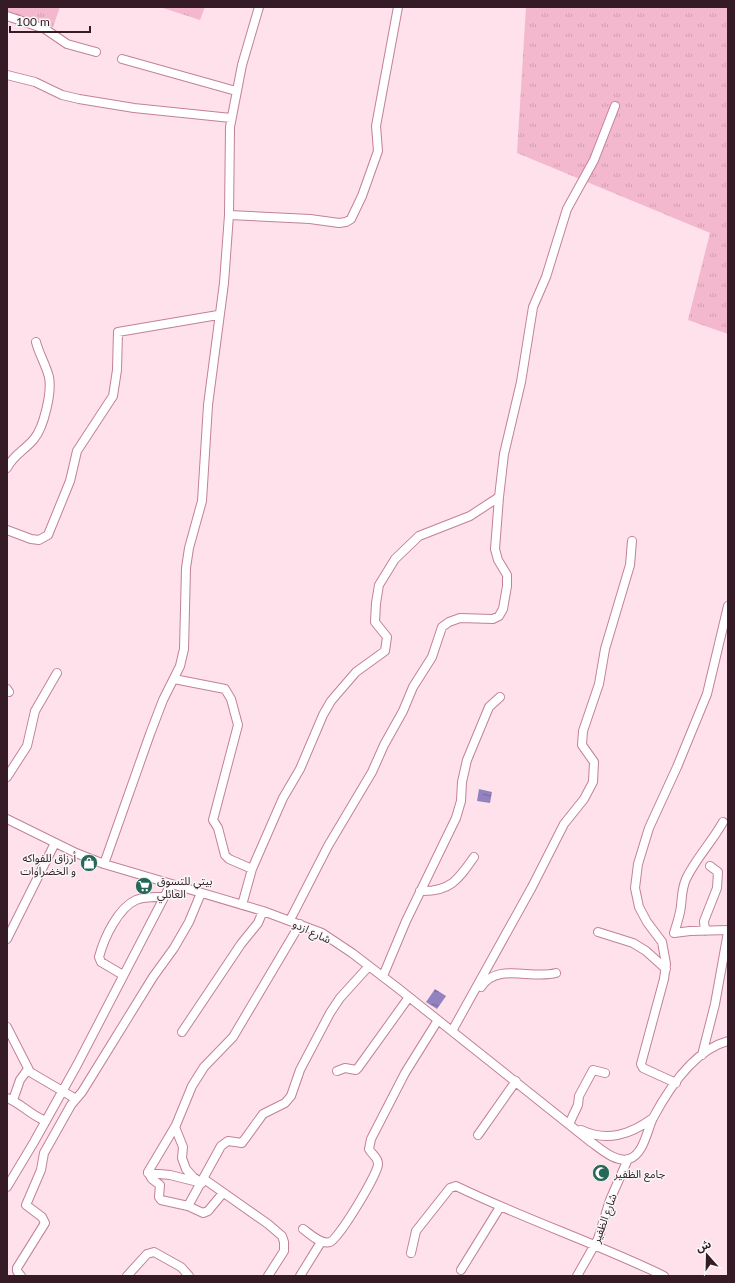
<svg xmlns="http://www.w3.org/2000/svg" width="735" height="1283" font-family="Lato,'Noto Sans Arabic',sans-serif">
<defs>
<pattern id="grass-tufts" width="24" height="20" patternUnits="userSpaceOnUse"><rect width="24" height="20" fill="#f3b8cd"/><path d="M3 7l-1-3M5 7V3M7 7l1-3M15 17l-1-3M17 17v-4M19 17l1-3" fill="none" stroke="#d19eb0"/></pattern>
<pattern id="water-ripples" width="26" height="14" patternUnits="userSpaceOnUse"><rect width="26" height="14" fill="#9283be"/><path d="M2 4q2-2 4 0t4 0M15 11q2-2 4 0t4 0" fill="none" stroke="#786a9a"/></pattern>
</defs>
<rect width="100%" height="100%" fill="#fee1eb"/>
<path fill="url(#grass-tufts)" d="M7 7H60L53 27 7 12Z
M160 7H205L200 20Z
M526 7H728V334L688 320 710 233 517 153Z"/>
<path fill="url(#water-ripples)" d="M479 789 492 792 490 803 477 801Z
M435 989 446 996 437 1009 426 1002Z"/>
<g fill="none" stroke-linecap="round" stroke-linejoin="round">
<defs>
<path id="minor" d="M7 16 45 29 67 44 96 52
M122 59 236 91
M7 75 35 82 62 95 79 99 134 108 231 118
M229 215 310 219 339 223 346 222 351 219 362 196 378 151 376 126 398 7
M7 468C13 455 25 450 34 439 44 427 52 392 49 377 46 365 39 354 36 342
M7 530 31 539 39 540 48 535 70 481 77 451 113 396 117 370 118 332 218 315
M174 679 225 689 231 699 238 725 213 820 218 828 225 855 229 859 252 869
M7 689 9 692
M7 777 27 746 35 711 57 673
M7 819 76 853 104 864 263 911 322 933 352 953 399 989 591 1142C601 1149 616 1163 629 1159 644 1154 647 1130 653 1118 669 1088 694 1050 728 1041
M723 822C712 842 696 858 686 879 682 888 682 896 681 906 680 915 677 924 674 933L690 931 728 930
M104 864 150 734 163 700 180 666 184 649 186 568 189 548 202 501 208 405 224 283 229 215 230 127 242 65 259 7
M420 891C450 892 458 880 474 857
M242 905 252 869 283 798 300 769 323 715 331 701 356 672 385 651 387 637 375 622 376 603 379 585 395 559 419 536 470 516 499 497
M290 920 328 846 372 772 384 745 403 711 413 687 432 657 442 627 449 622 460 618 493 619 499 616 503 609 507 586V575L498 560 495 549 499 497 504 454 521 382 533 307 546 277 567 209 594 160 615 106
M705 931 704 921 717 888 718 872 710 866
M598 932 633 943 646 951 666 969
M7 939 55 843
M123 975 101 962 99 957C104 938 118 908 136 900 145 896 155 897 164 897
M383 976 406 921 456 818 461 801 462 782 467 760 489 707 500 697
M481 987C497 962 531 980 556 973
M7 1027 30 1072 76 1099
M452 1031 532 887 564 824 584 799 593 782 594 762 582 745 583 731 599 684 605 649 630 565 632 541
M182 1032 241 944 258 923 263 911
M702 1055 715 1004 728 932
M337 1071 345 1068 356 1070 358 1068 409 997
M676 1083 643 1068 641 1064 664 979 666 964 662 942 647 922 639 907 635 888 638 864 649 828 677 767 707 694 728 606
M7 1098C21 1103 31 1116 46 1121
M13 1100 20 1080 28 1069
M569 1124 578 1105 579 1096 593 1070 605 1073
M175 1127 183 1147 182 1158 186 1169 193 1177 202 1183
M581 1130C607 1142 630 1135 653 1118
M478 1135 516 1081
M148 1173 170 1175 198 1182
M204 1179 268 1224 282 1236 284 1242V1251L268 1276
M7 1187 34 1142 77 1065 171 884
M223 1193 208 1211 203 1213 188 1206 161 1200 159 1197 160 1185 152 1179 148 1172 176 1125 192 1086 204 1067 233 1037 300 924
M188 1206 221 1146 228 1141 242 1143 263 1114 285 1103 291 1096 300 1070 330 1013 340 998 369 966
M303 1229C310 1234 321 1245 330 1242 338 1240 378 1174 378 1164 378 1157 372 1155 369 1149L371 1139 405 1073 438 1020
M411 1253 416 1231 450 1188 456 1186C524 1219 596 1243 664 1276
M461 1270 500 1207
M21 1276 17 1271V1268L45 1223 42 1217 26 1205 41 1170 44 1153 71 1105 82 1092 153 977 174 948 189 922 201 893
M127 1276 147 1254 154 1252 181 1267 189 1276
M300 1276 321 1242
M577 1276 598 1239 610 1200 628 1159"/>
</defs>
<use href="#minor" stroke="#c28199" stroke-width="10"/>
<use href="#minor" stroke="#fff" stroke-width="8"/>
</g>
<defs>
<symbol id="shop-disc" viewBox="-11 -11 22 22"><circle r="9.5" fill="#256859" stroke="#f7f7f7"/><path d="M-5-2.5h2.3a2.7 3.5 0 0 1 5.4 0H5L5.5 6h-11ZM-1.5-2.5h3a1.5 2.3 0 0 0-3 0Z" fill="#fff"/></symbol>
<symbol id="supermarket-disc" viewBox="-11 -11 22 22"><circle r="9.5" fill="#256859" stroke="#f7f7f7"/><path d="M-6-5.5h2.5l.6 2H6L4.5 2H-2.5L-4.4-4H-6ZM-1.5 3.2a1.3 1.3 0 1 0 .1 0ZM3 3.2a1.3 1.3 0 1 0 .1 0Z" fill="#fff"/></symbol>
<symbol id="mosque-disc" viewBox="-11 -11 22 22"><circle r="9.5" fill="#256859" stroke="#f7f7f7"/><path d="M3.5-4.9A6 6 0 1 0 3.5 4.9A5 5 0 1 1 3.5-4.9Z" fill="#fff"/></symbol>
</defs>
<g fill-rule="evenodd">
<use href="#shop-disc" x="79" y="853" width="20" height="20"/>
<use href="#supermarket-disc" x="134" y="876" width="20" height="20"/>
<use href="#mosque-disc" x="591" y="1163" width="20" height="20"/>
</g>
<g text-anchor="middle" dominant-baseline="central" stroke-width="3" stroke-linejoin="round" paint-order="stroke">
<g font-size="11" fill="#341b25" stroke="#f7f7f7" text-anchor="start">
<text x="76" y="857" text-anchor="end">أرزاق للفواكه<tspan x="76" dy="13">و الخضراوات</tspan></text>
<text x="157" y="880">بيتي للتسوق<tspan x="157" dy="13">العائلي</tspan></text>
<text x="614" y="1173">جامع الظفير</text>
</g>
<g font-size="11" fill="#341b25" stroke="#f7f7f7">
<text transform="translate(312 931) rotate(25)">شارع ازدو</text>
<text transform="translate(604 1218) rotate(-70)">شارع الظفير</text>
</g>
</g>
<rect width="735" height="1283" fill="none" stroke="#341b25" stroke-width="16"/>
<g transform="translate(707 1255) rotate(340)" stroke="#f7f7f7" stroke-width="3" paint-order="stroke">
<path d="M0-3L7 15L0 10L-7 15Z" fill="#341b25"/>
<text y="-6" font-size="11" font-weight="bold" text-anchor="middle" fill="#341b25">ش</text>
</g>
<path d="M10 26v6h80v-6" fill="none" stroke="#341b25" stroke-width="2"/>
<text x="16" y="26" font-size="12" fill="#341b25" stroke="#f7f7f7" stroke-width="3" paint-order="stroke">100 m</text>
</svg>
